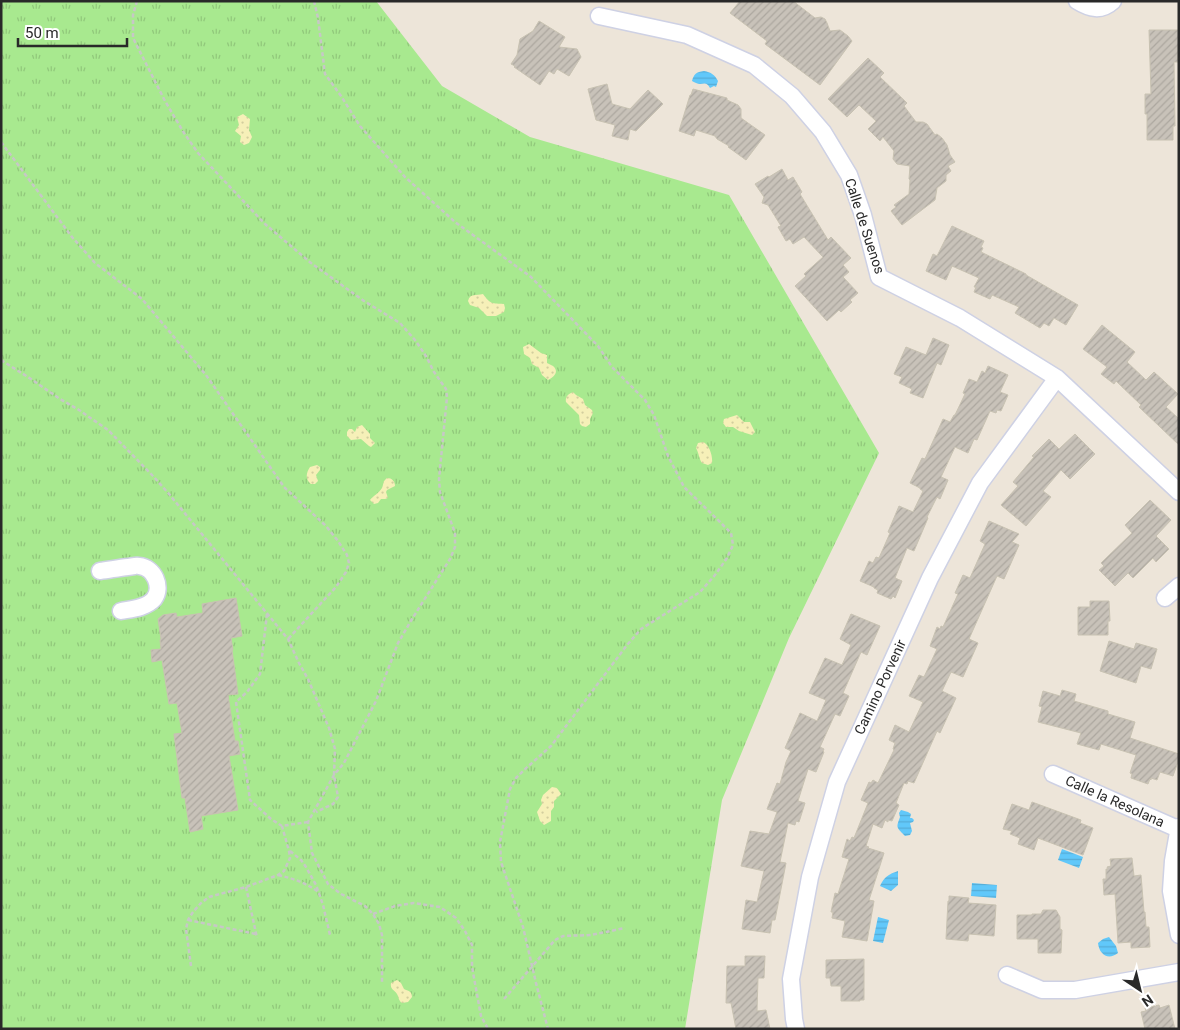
<svg xmlns="http://www.w3.org/2000/svg" width="1180" height="1030" font-family="Roboto,sans-serif">
<defs>
<pattern id="grass-tufts" width="24" height="20" patternUnits="userSpaceOnUse" patternTransform="scale(1.25)"><rect width="24" height="20" fill="#a8e98f"/><path d="M3 7l-1-3M5 7V3M7 7l1-3M15 17l-1-3M17 17v-4M19 17l1-3" fill="none" stroke="#91c87b"/></pattern>
<pattern id="sand-dots" width="8" height="8" patternUnits="userSpaceOnUse" patternTransform="scale(1.25)"><rect width="8" height="8" fill="#f6f0b8"/><path d="M2 2h.1M6 6h.1" fill="none" stroke="#d3ce9e" stroke-width="1.8" stroke-linecap="round"/></pattern>
<pattern id="water-rules" width="6" height="5" patternUnits="userSpaceOnUse" patternTransform="scale(1.25)"><rect width="6" height="5" fill="#61c8fa"/><path d="M0 2.5h6" fill="none" stroke="#54acd6"/></pattern>
<pattern id="building-hatch" width="6" height="6" patternUnits="userSpaceOnUse" patternTransform="scale(1.25)"><rect width="6" height="6" fill="#c8c2b9"/><path d="M-1 1l2-2M0 6l6-6M5 7l2-2" fill="none" stroke="#aca79f"/></pattern>
</defs>
<rect width="100%" height="100%" fill="#ede5d9"/>
<path fill="url(#grass-tufts)" d="M1 1H376L442 86 530 137 729 195 879 453 789 638 722 800 685 1029H1Z"/>
<path fill="url(#sand-dots)" d="M243 114 250 119 249 130 252 137 249 143 244 145 240 142 241 136 235 131 239 125 237 117Z
M483 294C491 305 492 303 504 304L505 308 504 312 496 316H487L479 308 470 305 468 301C470 293 476 296 483 294Z
M529 344 541 353 547 355V363C549 364 551 365 553 366 560 372 553 378 548 380L542 375 539 368 532 364 530 358 524 354 523 347Z
M573 392 576 395 583 399 585 405 592 410 593 413 590 419V424L586 427 582 426 580 424 579 415 566 402C565 397 568 394 573 392Z
M737 415 744 422H750L755 432 752 435 739 431 733 427H726L723 423 724 419Z
M362 425 370 434V438L375 443 371 447 369 446 361 439 351 440 347 436V432L349 429H352L355 432 357 427Z
M703 442C709 444 713 456 712 463L708 465 702 463C699 459 699 453 696 448L698 443Z
M317 465 320 467V470L316 475 318 481 315 484H311C305 479 306 473 310 467Z
M387 478C392 478 395 481 395 486L387 490 386 492 388 498 385 499H381L378 503 374 504 370 500C373 496 379 493 382 488 384 484 382 482 387 478Z
M552 787 557 788 561 794 554 801V807L551 811V821L544 825 540 821 537 812 542 804 541 800 543 795Z
M397 980 401 983 404 989C408 991 412 991 412 997L408 1002 402 1003C398 1000 399 997 397 994 394 989 390 990 391 983Z"/>
<path fill="url(#water-rules)" d="M704 71C711 72 715 75 718 81L716 87 714 86 710 88C707 83 706 83 700 84 698 84 694 82 692 81 694 74 696 72 704 71Z
M901 810 908 812 911 814 910 818H912L914 820 913 822 910 823 912 831 910 835 905 836C896 827 896 828 900 817L899 813Z
M1062 849 1083 857 1079 868 1058 860Z
M898 871V885L891 891 880 886C884 877 889 874 898 871Z
M972 883 997 885 996 898 971 896Z
M878 917 889 920 883 943 873 941Z
M1109 937 1116 946 1118 953C1108 961 1099 954 1098 943L1103 939Z"/>
<path fill="url(#building-hatch)" stroke="#c8c2b2" d="M740 1H793L815 18 821 17 825 19 827 23 830 31 840 30 848 36 852 41 820 85 765 44 767 41 730 13Z
M539 21 565 37 559 47 577 49 581 57 569 76 557 69 554 74 549 71 540 85 514 67 515 66 511 64 517 55 520 39 533 31Z
M1149 30H1179L1178 62H1174L1175 126H1173V140H1147V114H1145V94H1151Z
M868 58 884 73 880 77 907 103 904 106 916 122H923L927 124 935 135 937 134 942 138 947 145 950 155 955 162 948 166 951 171 946 175V181L937 188 935 200 902 225 891 211 896 207 894 205 909 194 910 180 909 179 910 166 897 164 893 159 894 151 883 137 880 141 868 129 876 121 859 105 847 117 828 99Z
M607 84 612 104 630 109 648 90 663 104 636 131 630 129 628 140 612 136 615 125 596 120 588 89Z
M693 89 727 98V100L738 105 741 109V118L765 135 746 160 728 147 729 146 717 139 715 136 696 130 694 136 679 131 690 95H691Z
M782 169 788 180 793 177 802 192 800 194 828 240 831 237 851 258 843 265 849 272 843 277 858 293 850 300 852 302 841 312 839 310 827 321 795 286 806 276 804 274 823 257 804 237 793 244 790 239 786 241 778 227 781 226 768 205 762 203 764 197 755 184 768 176 769 177Z
M952 226 984 241 981 247 983 248 981 252 1026 274V275L1078 305 1066 325 1054 318 1049 326 1044 323 1040 328 1015 313 1019 307 992 295 990 299 974 292 976 287H974L979 278 952 266 946 280 926 271 933 254 937 256Z
M1102 325 1135 352 1127 362 1146 380 1154 372 1178 394 1166 407 1179 419V445L1139 407 1141 405 1116 381 1114 384 1101 374 1107 367 1083 349Z
M933 338 949 345 941 365 937 363 923 398 910 393 912 389 899 383 902 377 894 374 906 347 926 355Z
M988 366 1008 375 1000 392 1008 395 1001 411 997 410 996 413 990 411 977 440 974 439 968 453 955 447 941 477 948 480 940 499 937 497 927 517 928 518 914 551 907 548 895 578 902 581 895 598 893 596 891 599 877 593 878 590 874 588V587L860 581 869 561 873 563 876 557 879 558 890 533 888 532 899 506 913 512 923 491 920 489V488L910 483 922 458 925 459 943 419 950 422 954 415H955L965 394 963 393 969 379 977 382 982 371 985 373Z
M1075 434 1095 454 1070 479 1061 470 1043 491 1051 497 1026 526 1001 505 1018 486 1013 482 1034 457 1032 456 1049 439 1059 449Z
M1150 500 1171 520 1156 536 1169 549 1156 562 1153 558 1133 578 1128 573 1115 586 1099 570 1104 566 1101 563 1132 533 1125 525Z
M989 521 1019 534 1012 542 1019 545 1004 579 997 576 969 639 978 643 963 677 951 672 942 691 956 698 940 733 937 731 914 783 908 781 907 784 904 783 896 803 899 805 892 821 888 820V822L885 820 882 828 873 824 866 846 869 847 868 848 884 853 869 900 874 901 867 941 842 937 845 921 832 918 833 912H831L835 893 838 894 849 859 842 857 847 839 850 841 852 837 854 838 868 803 861 800 869 782 871 783 873 780 878 783 894 750 893 749 895 743 889 740 895 725 909 732 923 702 909 696 919 675 924 677 937 649 930 646 937 627 940 629 941 626 943 627 958 594 955 593 963 575 970 578 985 544 980 541Z
M236 598 242 636 231 638 233 650H232L238 694 228 695 235 741H238L240 754 229 756 238 810 201 816 203 829 190 832 185 798H182L174 734 182 733 177 703 169 704 162 660 152 662 151 650 161 649 160 640 161 639 158 619 163 615 176 613 177 617 203 613 202 604Z
M1090 601H1109L1110 621H1108V635H1078V607H1090Z
M851 614 880 626 867 655 861 652 843 693 849 696 840 716 835 714 820 747 824 749 823 751 824 752 816 772 808 769 798 801 805 803 799 822 796 821 795 825 788 823 780 862 786 863 775 920H772L770 933 742 929 746 900 757 902 764 871 741 866 750 831 769 834 777 812 767 809 777 783 780 784 786 762 791 751 785 748 800 713 817 721 826 700 809 693 825 658 842 665 851 645 840 639Z
M1109 641 1134 649 1136 643 1157 649 1151 669 1141 666 1136 683 1100 671Z
M1062 690 1076 694 1074 701 1108 711V714L1135 722 1130 738 1179 754V759L1173 776 1160 772 1157 780 1151 778V780L1150 779 1148 784 1131 778 1132 774 1130 773 1136 755 1101 744 1099 750 1077 744 1081 733 1038 722 1042 707 1039 706 1043 691 1060 696Z
M1032 802 1081 820 1080 823 1093 828 1083 855 1038 838 1034 850 1018 844 1020 838 1010 834 1012 831 1003 829 1012 804 1029 810Z
M1132 858 1134 876 1141 875 1144 912H1145L1146 927H1149L1150 947 1131 948V942L1118 943 1115 894 1104 895 1103 879H1106V869H1108L1107 867 1111 866 1110 859Z
M949 896 969 898 968 903 996 905 994 936 969 934 968 941 946 939 948 901H949Z
M1043 910H1056L1060 917V929L1062 930 1061 953H1038V939H1017V915H1032V914H1041Z
M745 956H765L764 978H758L757 1011 766 1010 770 1029H736L731 1003H726L727 966H745Z
M864 959V1000H860V1001H841V986H831L830 978H826V960Z
M1159 1005 1160 1008 1169 1005 1175 1029H1145L1141 1012 1146 1011 1145 1008Z"/>
<g fill="none" stroke-linecap="round" stroke-linejoin="round">
<defs>
<path id="minor" d="M1077 1C1090 9 1101 12 1113 1
M599 16 687 35 754 65 792 96 823 132 849 175 863 215 879 277 960 318 1057 378 1179 492
M100 571C109 570 118 568 128 567 131 567 136 565 139 566 154 567 163 587 154 599 146 608 132 609 121 611
M1165 598 1179 586
M1053 774 1178 829
M1179 827 1173 861 1171 891 1179 935
M1007 975 1042 990H1075L1179 972
M796 1029 794 1019 791 979 810 877 837 782 930 578 980 483 1057 378"/>
</defs>
<use href="#minor" stroke="#ced1e4" stroke-width="19"/>
<path stroke="#c7c7c7" stroke-width="2.5" stroke-dasharray="4 2.5" stroke-linecap="butt" d="M137 1 133 15V38L165 101 184 133 198 153 265 224 311 263 364 301 400 323 415 340 426 356 434 372 446 389 447 397 439 479 440 492 455 533V547L450 559 412 619 398 643 376 701 344 763 334 775 308 822 312 853 328 884 341 894 365 906 373 914 379 924 382 935V984
M314 1 318 18 325 74 341 96 360 126 405 177 455 222 531 277 598 346 612 367 645 400 654 415 668 456 684 487 722 524 731 533 733 545 727 558 715 575 700 592 641 629 627 645 551 746 524 770 516 778 510 789 500 842 501 862 523 927 536 983 548 1029
M1 142 72 237 95 263 142 299 206 375 284 487 326 526 338 541 347 555 349 563 346 572 336 587 288 639
M1 360 31 379 60 399 79 410 108 430 153 476 169 494 288 639 299 663 308 679 329 728 335 749 334 775 338 797 333 804 316 812
M267 614 260 674 247 692 236 702 250 800 271 819 282 826 308 822
M290 851 301 860 306 867 316 885 323 905 330 935
M278 875C295 879 306 883 320 893
M246 887 257 938
M373 914 395 906 414 903 440 907 456 918 465 931 472 945V967L481 1016 488 1029
M188 920 256 934
M191 966 186 929 188 920 193 912 201 903 209 897 246 887 278 875 284 871 290 858 289 851 282 826
M504 999 555 940 563 936 591 935 625 928"/>
<use href="#minor" stroke="#fff" stroke-width="16"/>
</g>
<g text-anchor="middle" dominant-baseline="central" stroke-width="4" stroke-linejoin="round" paint-order="stroke">
<g font-size="14" fill="#292929" stroke="#fff">
<text transform="translate(865 226) rotate(72)">Calle de Suenos</text>
<text transform="translate(880 687) rotate(-65)">Camino Porvenir</text>
<text transform="translate(1115 801) rotate(24)">Calle la Resolana</text>
</g>
</g>
<rect width="1180" height="1030" fill="none" stroke="#292929" stroke-width="5"/>
<g transform="translate(1140 990) rotate(145)" stroke="#ffffff" stroke-width="4" paint-order="stroke">
<path d="M0-4L9 19L0 12L-9 19Z" fill="#292929"/>
<text y="-8" font-size="14" font-weight="bold" text-anchor="middle" fill="#292929">N</text>
</g>
<path d="M18 38v8h109v-8" fill="none" stroke="#292929" stroke-width="2.5"/>
<text x="25" y="38" font-size="15" fill="#292929" stroke="#ffffff" stroke-width="4" paint-order="stroke">50 m</text>
</svg>
